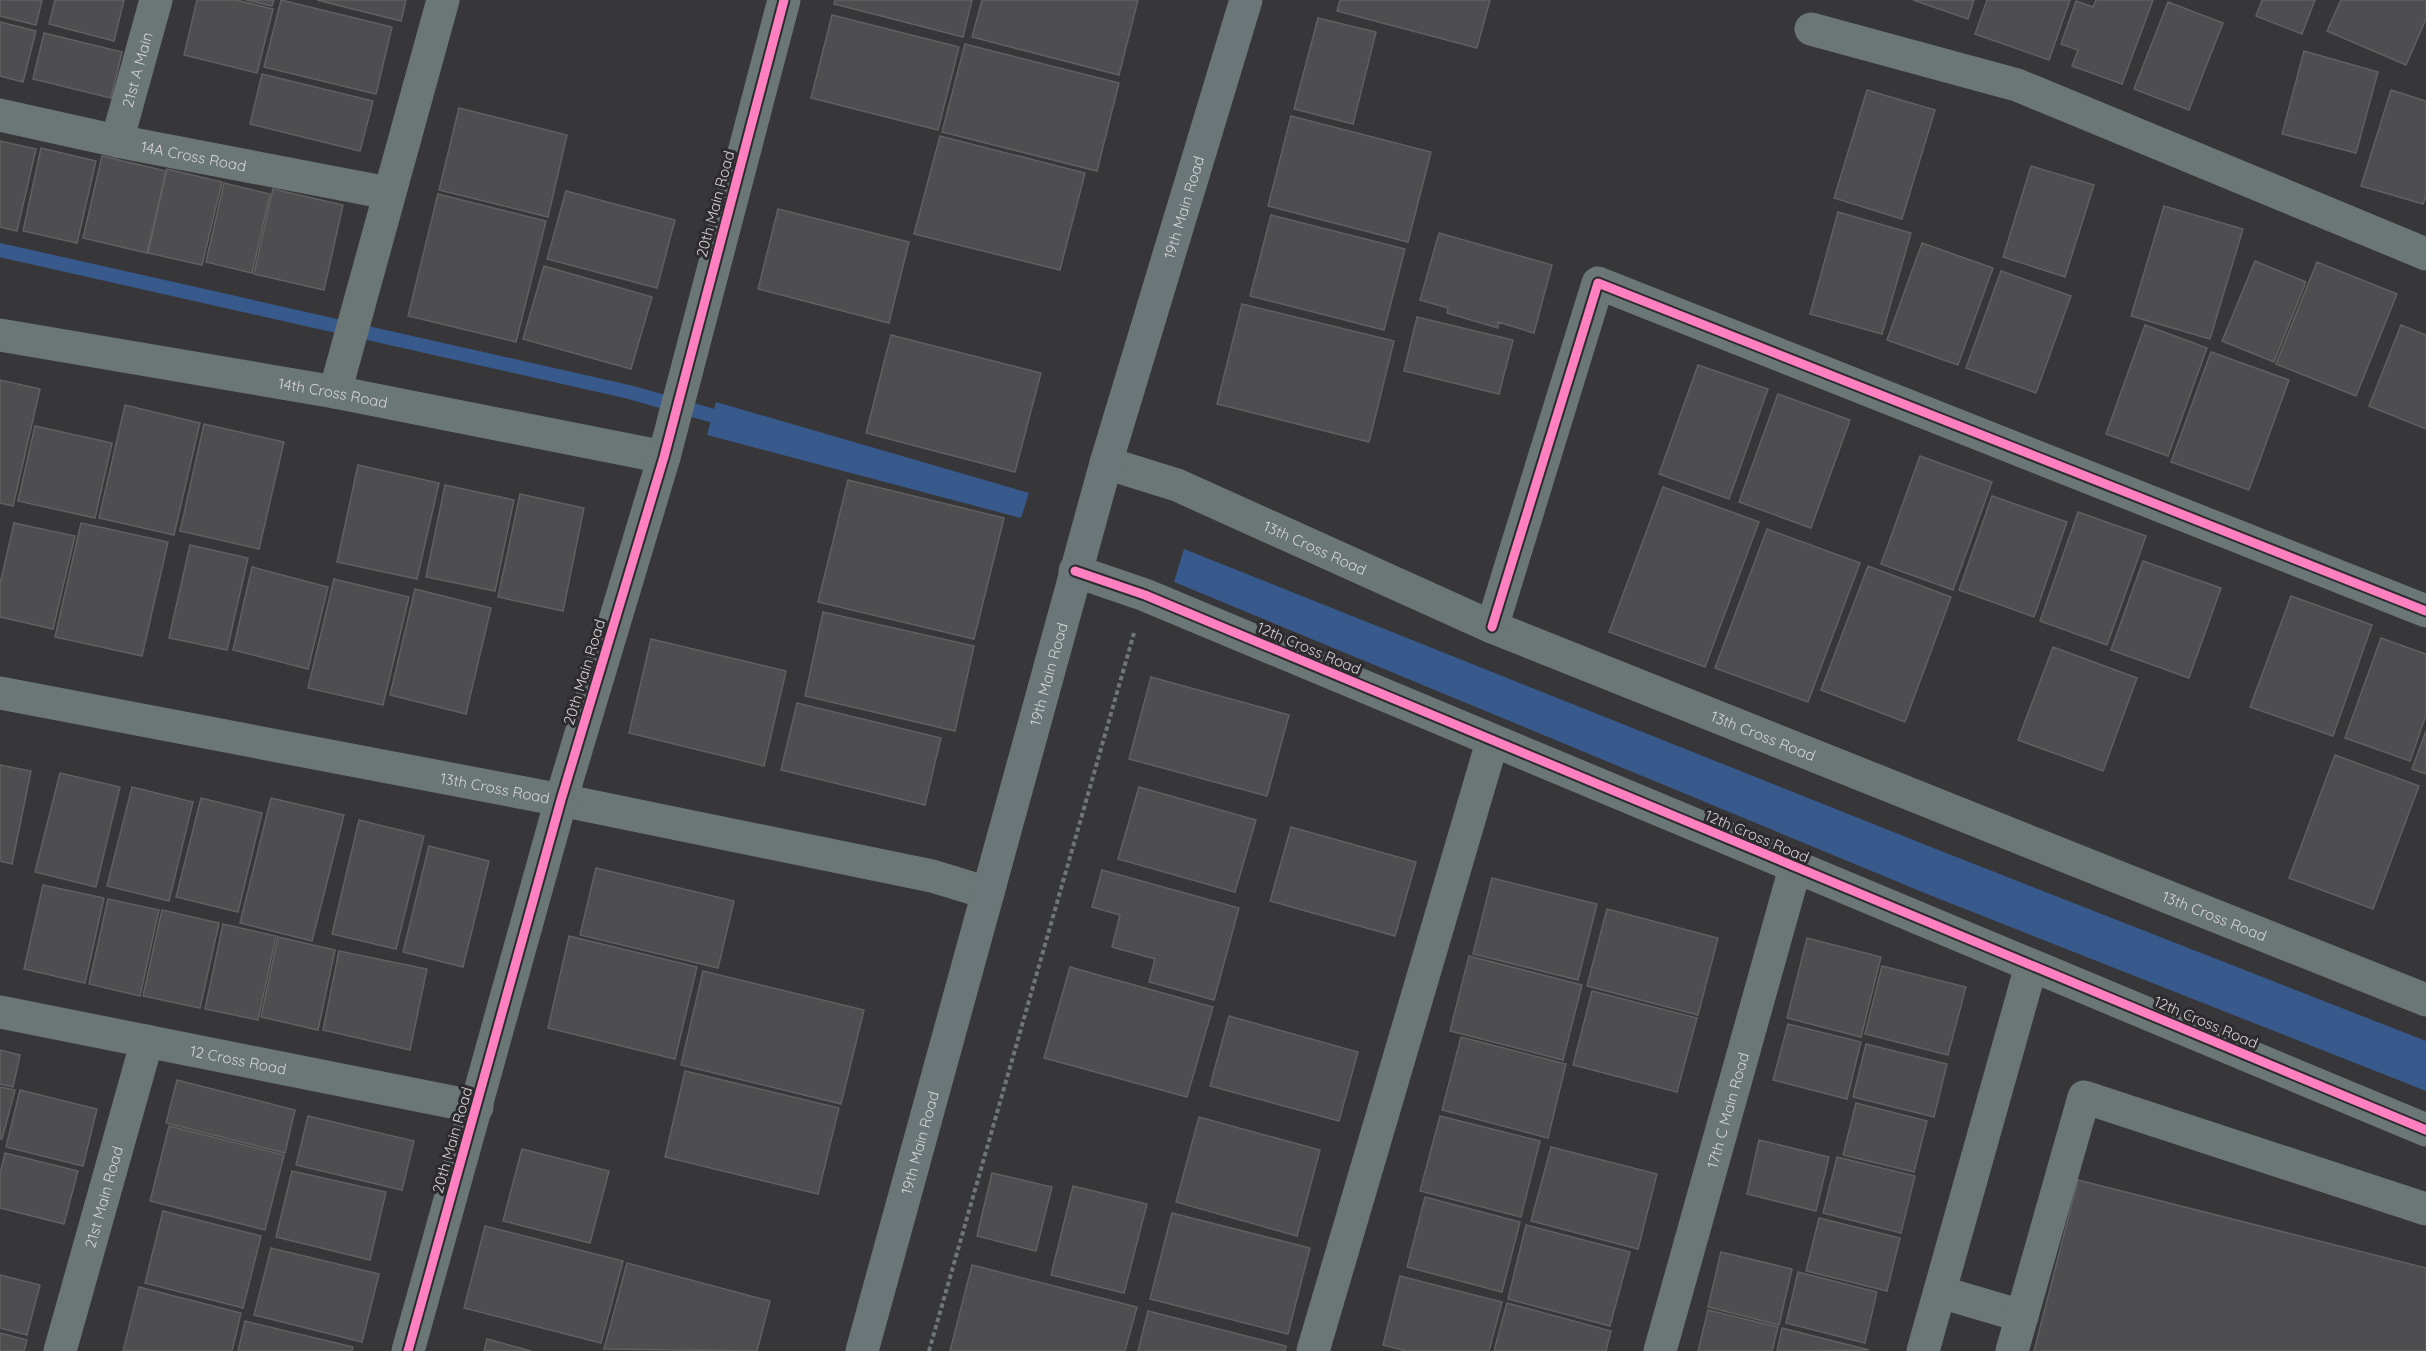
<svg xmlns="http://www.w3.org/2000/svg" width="2426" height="1351" font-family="Quicksand,sans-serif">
<rect width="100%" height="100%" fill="#373638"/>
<path fill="#38598b" d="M716 402 1029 493 1021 518 707 435Z
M1184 549 1941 851 2426 1041V1091L1927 894 1174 582Z"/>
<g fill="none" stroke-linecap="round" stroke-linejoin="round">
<path stroke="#38598b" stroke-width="14" d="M0 250 629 392 728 420"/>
</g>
<path fill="#4e4d4f" stroke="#616061" stroke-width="1.5" d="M0 0H42L36 25 0 16Z
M55 0H124L114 41 49 24Z
M197 0H236L273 9 257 73 184 55Z
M246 0H274L272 6Z
M281 0 392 27 376 94 264 67Z
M317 0H406L401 21Z
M835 0H972L963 37 834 4Z
M982 0H1138L1119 75 972 37Z
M1340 0H1490L1477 48 1337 11Z
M1913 0H1974L1968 19Z
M1987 0H2070L2049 60 1975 34Z
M2096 0H2153L2122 84 2072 66 2078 50 2061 44 2076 1 2093 7Z
M2262 0H2315L2302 34 2256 16Z
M2341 0H2426V19L2406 65 2327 31Z
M2168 2 2223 23 2189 110 2134 89Z
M832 15 959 47 938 130 811 98Z
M1318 18 1376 32 1353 124 1294 109Z
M0 22 36 31 23 82 0 76Z
M44 33 122 52 111 98 33 79Z
M965 44 1119 83 1097 171 942 132Z
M2304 51 2378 72 2356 153 2282 134Z
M262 74 373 101 360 151 250 124Z
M1867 90 1935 110 1902 219 1834 198Z
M2391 90 2426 101V196L2423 204 2361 186Z
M459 108 567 135 548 217 439 190Z
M1291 116 1431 152 1408 242 1268 206Z
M940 136 1085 173 1060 270 914 234Z
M0 141 36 149 17 231 0 227Z
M41 148 96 161 77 243 23 231Z
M102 156 166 171 147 253 83 238Z
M2031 166 2094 185 2065 277 2003 257Z
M167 169 222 182 202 265 148 253Z
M224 183 270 194 252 273 206 262Z
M273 189 343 205 324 290 254 274Z
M566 191 675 220 657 288 547 259Z
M438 194 546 221 516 342 408 316Z
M2164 206 2243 229 2210 339 2131 316Z
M778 209 909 242 889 323 758 289Z
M1838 212 1911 233 1882 334 1810 314Z
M1271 215 1405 249 1384 330 1250 296Z
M1439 233 1552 265 1534 333 1498 322V328L1447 313 1448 308 1420 300Z
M1922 243 1993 268 1958 365 1887 340Z
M2255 261 2306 282 2274 362 2222 341Z
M2317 262 2397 294 2356 396 2276 364Z
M544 266 652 297 631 369 523 339Z
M2001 271 2071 296 2036 393 1966 368Z
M1242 304 1394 341 1369 442 1217 404Z
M1417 317 1513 340 1499 394 1404 371Z
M2145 325 2207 348 2168 456 2106 434Z
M2401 325 2426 335V429L2369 406Z
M891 335 1041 373 1015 472 866 433Z
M2211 352 2289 380 2249 490 2171 462Z
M1698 365 1768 389 1729 499 1659 474Z
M0 380 40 389 13 506 0 503Z
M1778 394 1850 420 1811 528 1739 502Z
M125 405 200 423 174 535 99 518Z
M204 424 284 442 259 549 180 531Z
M35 426 112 443 95 518 18 501Z
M1920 456 1992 482 1953 590 1881 564Z
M358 465 439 483 417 579 337 562Z
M848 480 1004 518 974 639 818 602Z
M445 485 514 500 495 591 426 577Z
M1663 487 1759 522 1705 667 1609 632Z
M520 494 584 508 563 611 498 597Z
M1992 496 2067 522 2034 617 1959 590Z
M2078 512 2146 536 2107 645 2040 621Z
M14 523 75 536 53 629 0 617V584Z
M81 523 168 542 142 656 55 637Z
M1767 529 1860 563 1808 702 1715 668Z
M190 545 248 558 227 650 169 638Z
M2143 561 2221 588 2189 678 2111 650Z
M1868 566 1951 597 1905 722 1821 690Z
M252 567 328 587 308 669 233 650Z
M334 579 409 597 383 705 308 688Z
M415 589 491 608 466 714 390 695Z
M2291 596 2372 625 2333 736 2250 707Z
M823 612 974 646 955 731 805 696Z
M2381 638 2426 654V715L2410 761 2345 738Z
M651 639 786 671 764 766 629 733Z
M2053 647 2137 678 2103 771 2018 740Z
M1151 677 1289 715 1267 796 1129 759Z
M797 703 941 738 925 805 781 770Z
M2426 731V774L2412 769Z
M2335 755 2419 786 2373 909 2289 878Z
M0 765 31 771 12 864 0 861Z
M60 773 120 787 96 887 35 872Z
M132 787 193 802 169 901 107 886Z
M1139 787 1256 820 1235 892 1118 859Z
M201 798 262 813 238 912 176 897Z
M271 798 344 815 312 941 240 923Z
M359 820 424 836 396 949 332 934Z
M1291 827 1416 862 1395 936 1270 901Z
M429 846 489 861 463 967 403 952Z
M596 868 734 901 718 968 580 935Z
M1102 870 1239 908 1214 1000 1149 982 1155 959 1112 947 1120 915 1092 907Z
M1492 878 1597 904 1578 980 1473 954Z
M43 885 104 898 85 983 24 969Z
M108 899 159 910 140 996 89 984Z
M1607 909 1718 938 1698 1015 1587 986Z
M162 910 219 923 200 1008 143 996Z
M223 924 276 936 258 1020 205 1009Z
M569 936 697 967 675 1059 548 1028Z
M278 937 335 950 318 1030 261 1017Z
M1807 938 1881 957 1861 1037 1787 1018Z
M339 951 427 969 410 1050 323 1030Z
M1469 956 1582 985 1563 1060 1450 1031Z
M1882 966 1966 987 1948 1055 1865 1034Z
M1070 967 1213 1007 1187 1097 1044 1058Z
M703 971 864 1010 841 1104 681 1065Z
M1592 991 1697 1018 1677 1092 1573 1065Z
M1229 1016 1358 1052 1339 1121 1210 1086Z
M1788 1024 1861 1042 1847 1099 1773 1080Z
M1461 1037 1566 1064 1548 1138 1442 1110Z
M1866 1044 1947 1064 1934 1117 1853 1097Z
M0 1050 20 1055 13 1087 0 1084Z
M685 1071 839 1108 818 1194 665 1157Z
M177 1080 295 1110 285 1153 166 1123Z
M0 1087 15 1090 2 1139H0Z
M20 1090 97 1109 83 1166 6 1147Z
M1856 1103 1927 1121 1914 1172 1843 1155Z
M308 1116 414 1141 402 1190 296 1165Z
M1440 1116 1540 1141 1521 1217 1420 1191Z
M1199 1117 1320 1150 1297 1236 1176 1202Z
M169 1126 284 1155 265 1230 150 1201Z
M1759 1140 1829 1157 1816 1211 1747 1194Z
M1551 1147 1657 1174 1638 1249 1531 1221Z
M522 1149 609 1171 590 1243 503 1221Z
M5 1153 78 1171 64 1224 0 1208V1174Z
M1837 1157 1915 1176 1901 1233 1823 1213Z
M292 1171 386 1192 370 1260 276 1237Z
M992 1173 1052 1187 1036 1251 977 1236Z
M2078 1180 2426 1268V1351H2034Z
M1073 1186 1147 1204 1124 1293 1051 1275Z
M1425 1197 1520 1222 1502 1292 1407 1267Z
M163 1211 261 1236 243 1308 145 1283Z
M1172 1213 1310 1248 1288 1334 1150 1299Z
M1819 1218 1900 1238 1887 1291 1806 1271Z
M1526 1225 1630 1252 1610 1326 1508 1299Z
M485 1226 623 1261 601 1343 464 1308Z
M271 1248 379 1274 362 1342 254 1315Z
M1721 1252 1792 1269 1779 1325 1708 1307Z
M627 1263 770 1301 757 1351 604 1349Z
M972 1265 1137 1307 1125 1351H950Z
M1798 1272 1877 1292 1865 1343 1786 1323Z
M0 1275 40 1285 27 1335 0 1328Z
M1400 1276 1502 1302 1489 1351H1406L1383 1345Z
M139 1287 241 1313 232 1351H123Z
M1507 1303 1611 1331 1606 1351H1494Z
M1708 1310 1778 1327 1772 1351H1698Z
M1148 1311 1286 1346 1285 1351H1138Z
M245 1321 353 1347 352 1351H238Z
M1782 1328 1869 1350 1777 1351Z
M0 1333 27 1340 24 1351H0Z
M487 1339 531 1351H484Z"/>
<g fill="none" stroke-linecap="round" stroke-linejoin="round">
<path stroke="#6f7677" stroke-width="4" stroke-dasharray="4.5 3" stroke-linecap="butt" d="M929 1351 1134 633"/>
<g stroke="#6b7676" stroke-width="33">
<path d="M1811 29 2017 85 2426 254"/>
<path id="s1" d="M0 115 117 141 388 193"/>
<path id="s2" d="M117 141 156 0"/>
<path id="s3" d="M0 335 335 392 664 457"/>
<path d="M335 392 443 0"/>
<path id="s4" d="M1106 463 1177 485 1492 627 2426 1000"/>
<path d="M1075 571 1145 595 2426 1130"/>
<path d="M1492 627 1598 283 2426 611"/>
<path id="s5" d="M0 693 561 800 932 876 988 893"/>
<path id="s6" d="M0 1012 477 1107"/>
<path d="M1940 1292 2022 1316"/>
<path id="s7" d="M60 1351 147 1041"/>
<path d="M408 1351 561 800 664 457 784 0"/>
<path d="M1313 1351 1492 742"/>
<path id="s8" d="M1660 1351 1795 868"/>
<path d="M1923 1351 2031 966"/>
<path d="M2012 1351 2084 1097 2426 1209"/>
</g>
<path stroke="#6a7677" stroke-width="33" id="s9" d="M862 1351 1106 463 1246 0"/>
<defs>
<path id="cycleway" d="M1075 571 1145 595 2426 1130
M1492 627 1598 283 2426 611
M408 1351 561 800 664 457 784 0"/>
</defs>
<use href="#cycleway" stroke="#2e2b2f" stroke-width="13"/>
<use href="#cycleway" stroke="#ff80c0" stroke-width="9"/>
</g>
<g text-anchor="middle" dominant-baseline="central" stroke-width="6" stroke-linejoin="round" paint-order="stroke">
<g font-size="15" fill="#d6d4d7" stroke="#2e2b2f">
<text stroke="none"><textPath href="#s2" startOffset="74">21st A Main</textPath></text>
<text stroke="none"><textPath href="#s1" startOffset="198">14A Cross Road</textPath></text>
<text transform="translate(715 204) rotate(-75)">20th Main Road</text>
<text stroke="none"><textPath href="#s9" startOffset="1188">19th Main Road</textPath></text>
<text stroke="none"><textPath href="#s3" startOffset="338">14th Cross Road</textPath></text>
<text stroke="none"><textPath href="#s4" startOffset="226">13th Cross Road</textPath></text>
<text transform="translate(1309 648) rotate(23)">12th Cross Road</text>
<text transform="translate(584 672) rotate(-73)">20th Main Road</text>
<text stroke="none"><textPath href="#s9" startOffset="702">19th Main Road</textPath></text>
<text stroke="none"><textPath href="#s4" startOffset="712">13th Cross Road</textPath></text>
<text stroke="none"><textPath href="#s5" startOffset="504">13th Cross Road</textPath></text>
<text transform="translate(1757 836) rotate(23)">12th Cross Road</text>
<text stroke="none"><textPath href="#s4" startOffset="1198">13th Cross Road</textPath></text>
<text transform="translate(2206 1022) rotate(23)">12th Cross Road</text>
<text stroke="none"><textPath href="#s6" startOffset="243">12 Cross Road</textPath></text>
<text stroke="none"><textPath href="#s8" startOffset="250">17th C Main Road</textPath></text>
<text transform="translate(452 1140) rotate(-74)">20th Main Road</text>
<text stroke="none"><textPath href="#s9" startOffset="216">19th Main Road</textPath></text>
<text stroke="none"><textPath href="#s7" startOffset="160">21st Main Road</textPath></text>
</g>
</g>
</svg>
